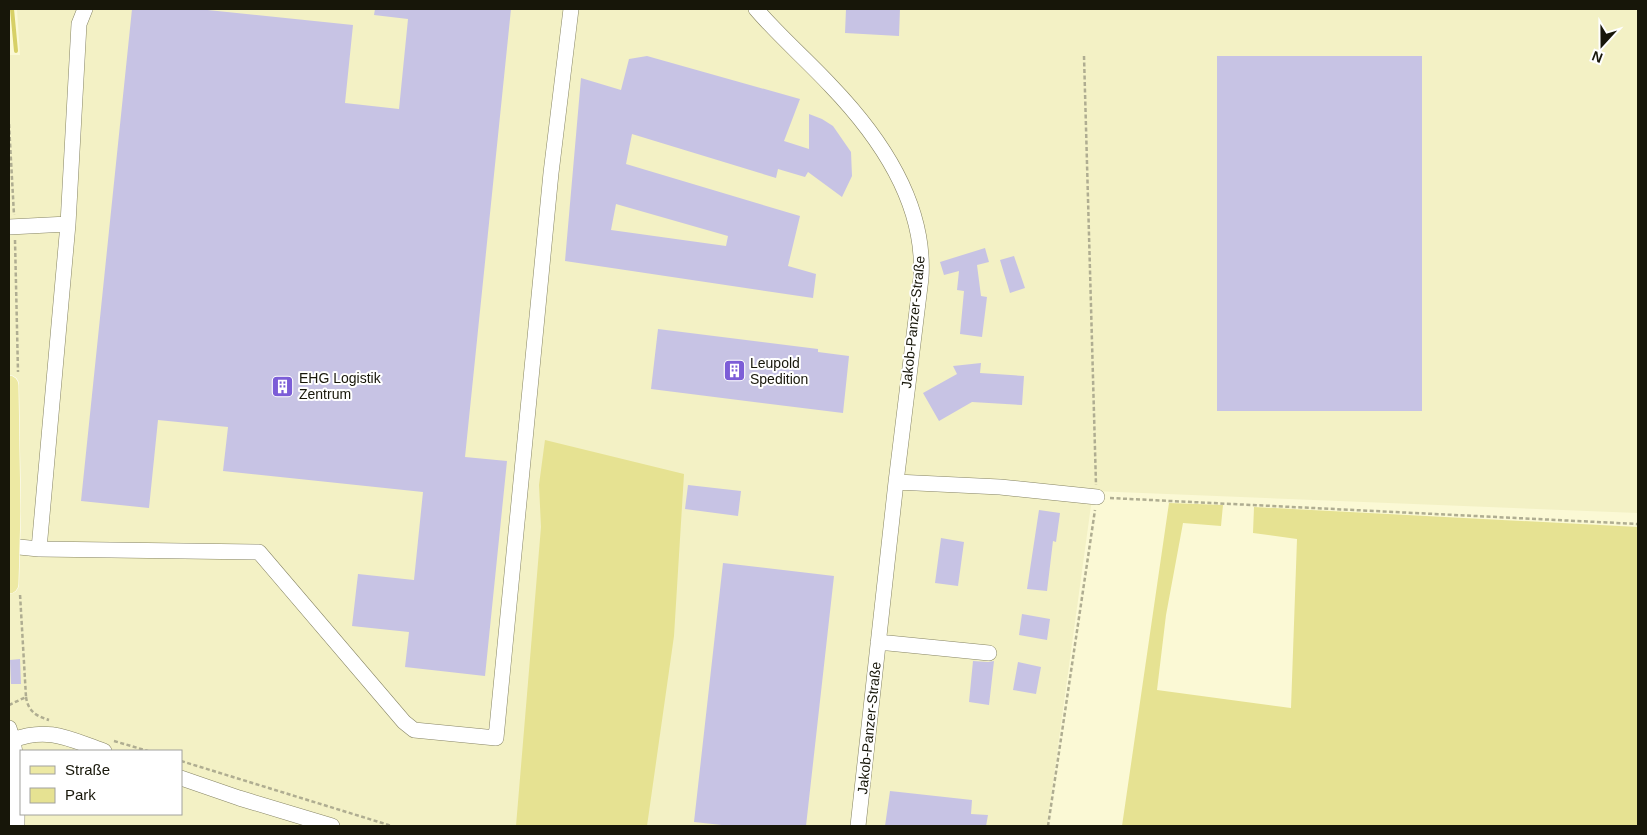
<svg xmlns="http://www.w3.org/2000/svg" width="1647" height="835" font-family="Arial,sans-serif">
<rect width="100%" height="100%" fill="#fbf9d5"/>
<path fill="#f3f1c5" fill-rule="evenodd" d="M17 9H1638V513L1093 491 1047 826H9V55H20ZM21 751H181V814H21Z"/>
<path fill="#e6e292" d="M545 440 684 474 674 636 647 826H516L541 527 539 485Z
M1169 503 1223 505 1221 526 1183 523 1166 615 1157 690 1291 708 1297 539 1253 533 1254 507 1638 527V826H1122Z"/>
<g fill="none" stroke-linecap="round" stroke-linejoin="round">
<path stroke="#d7d066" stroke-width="4" d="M12 9 16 51"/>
</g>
<path fill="#c7c3e4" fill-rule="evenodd" d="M132 9H198L353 25 345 103 399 109 408 19 374 15 375 9H511L465 457 507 461 485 676 405 667 409 632 352 626 358 574 414 580 423 492 223 471 228 427 158 420 149 508 81 501Z
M846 9H900L899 36 845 33Z
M647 56 800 99 784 141 809 149V114L822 119 833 126 851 152 852 176 842 197 808 172 805 177 778 169 776 178 632 134 626 164 800 216 788 266 816 274 813 298 565 261 581 78 621 90 629 59ZM616 204 728 236 726 246 611 230Z
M1217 56H1422V411H1217Z
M985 248 989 262 977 265 981 296 987 297 982 337 960 334 964 291 957 290 959 271 944 275 940 262Z
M1014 256 1025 288 1010 293 1000 260Z
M658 329 818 349V352L849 356 843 413 651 389Z
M981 363 980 373 1024 376 1022 405 972 402 939 421 923 393 957 374 953 366Z
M688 485 741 491 738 516 685 509Z
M1039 510 1060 513 1056 542 1053 541 1047 591 1027 589Z
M941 538 964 542 958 586 935 583Z
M723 563 834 576 806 826H731L694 822Z
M1022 614 1050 619 1047 640 1019 635Z
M20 659 21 684H11L10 660Z
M973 661 988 662 994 661 989 705 969 702Z
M1018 662 1041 667 1036 694 1013 690Z
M890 791 972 800 971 814 988 815 986 826H885Z"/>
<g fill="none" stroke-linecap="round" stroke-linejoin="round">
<defs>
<path id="minor" d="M756 9C779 36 807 60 831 86 880 137 926 204 921 278L896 482 858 826
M9 227 68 224
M896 482 1000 487 1097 497
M9 546 39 549 259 552 404 722 414 730 496 738 551 173 571 9
M39 549 68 224 79 24 85 9
M878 642 989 653
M9 728C20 759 17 793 17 826
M13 740C49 726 71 740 104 751
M181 778 239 798 332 826"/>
<path id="major" d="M9 385 11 511 9 584"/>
</defs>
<use href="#minor" stroke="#868464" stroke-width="16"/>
<use href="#major" stroke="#fff" stroke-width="20"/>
<path stroke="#afad91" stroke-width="2.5" stroke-dasharray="4 2.5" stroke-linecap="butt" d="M1084 56 1096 485
M9 124 14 215
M15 240 18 372
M1110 498 1638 524
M26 697C28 711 36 716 49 720
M9 705 26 697 20 594
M114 741 148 751
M181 761 392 826
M1048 826 1095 510"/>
<use href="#minor" stroke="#fff" stroke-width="15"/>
<use href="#major" stroke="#ede9a3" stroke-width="19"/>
</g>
<defs>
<symbol id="building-square" viewBox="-11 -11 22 22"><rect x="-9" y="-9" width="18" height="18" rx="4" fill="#7c5dd7" stroke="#fff"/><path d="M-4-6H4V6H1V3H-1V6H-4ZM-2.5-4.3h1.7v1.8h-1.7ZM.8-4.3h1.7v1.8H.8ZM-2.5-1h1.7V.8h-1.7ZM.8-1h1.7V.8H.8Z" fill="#fff"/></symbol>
</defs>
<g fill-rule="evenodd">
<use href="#building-square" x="722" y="358" width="25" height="25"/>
<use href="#building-square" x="270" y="374" width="25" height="25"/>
</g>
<g text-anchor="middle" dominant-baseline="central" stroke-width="4" stroke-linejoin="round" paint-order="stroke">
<g font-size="14" fill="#171609" stroke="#fff">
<text transform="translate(913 322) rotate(-84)">Jakob-Panzer-Straße</text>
<text transform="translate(869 728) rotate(-84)">Jakob-Panzer-Straße</text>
</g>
<g font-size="14" fill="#171609" stroke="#fff" text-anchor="start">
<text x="750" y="363">Leupold<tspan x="750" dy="16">Spedition</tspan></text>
<text x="299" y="378">EHG Logistik<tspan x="299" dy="16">Zentrum</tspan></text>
</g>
</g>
<rect width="1647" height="835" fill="none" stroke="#171609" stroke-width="20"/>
<rect x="20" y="750" width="162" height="65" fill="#ffffff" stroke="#a2a29d"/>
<rect x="30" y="766" width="25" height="8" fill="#ede9a3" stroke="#a2a29d"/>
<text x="65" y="775" font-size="15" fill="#171609">Straße</text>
<rect x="30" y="788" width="25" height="15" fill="#e6e292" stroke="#a2a29d"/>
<text x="65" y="800" font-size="15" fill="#171609">Park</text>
<g transform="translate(1602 45) rotate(201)" stroke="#ffffff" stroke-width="4" paint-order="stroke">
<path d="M0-4L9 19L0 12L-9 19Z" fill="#171609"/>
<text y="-8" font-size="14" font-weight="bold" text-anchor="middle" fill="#171609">N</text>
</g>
</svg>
